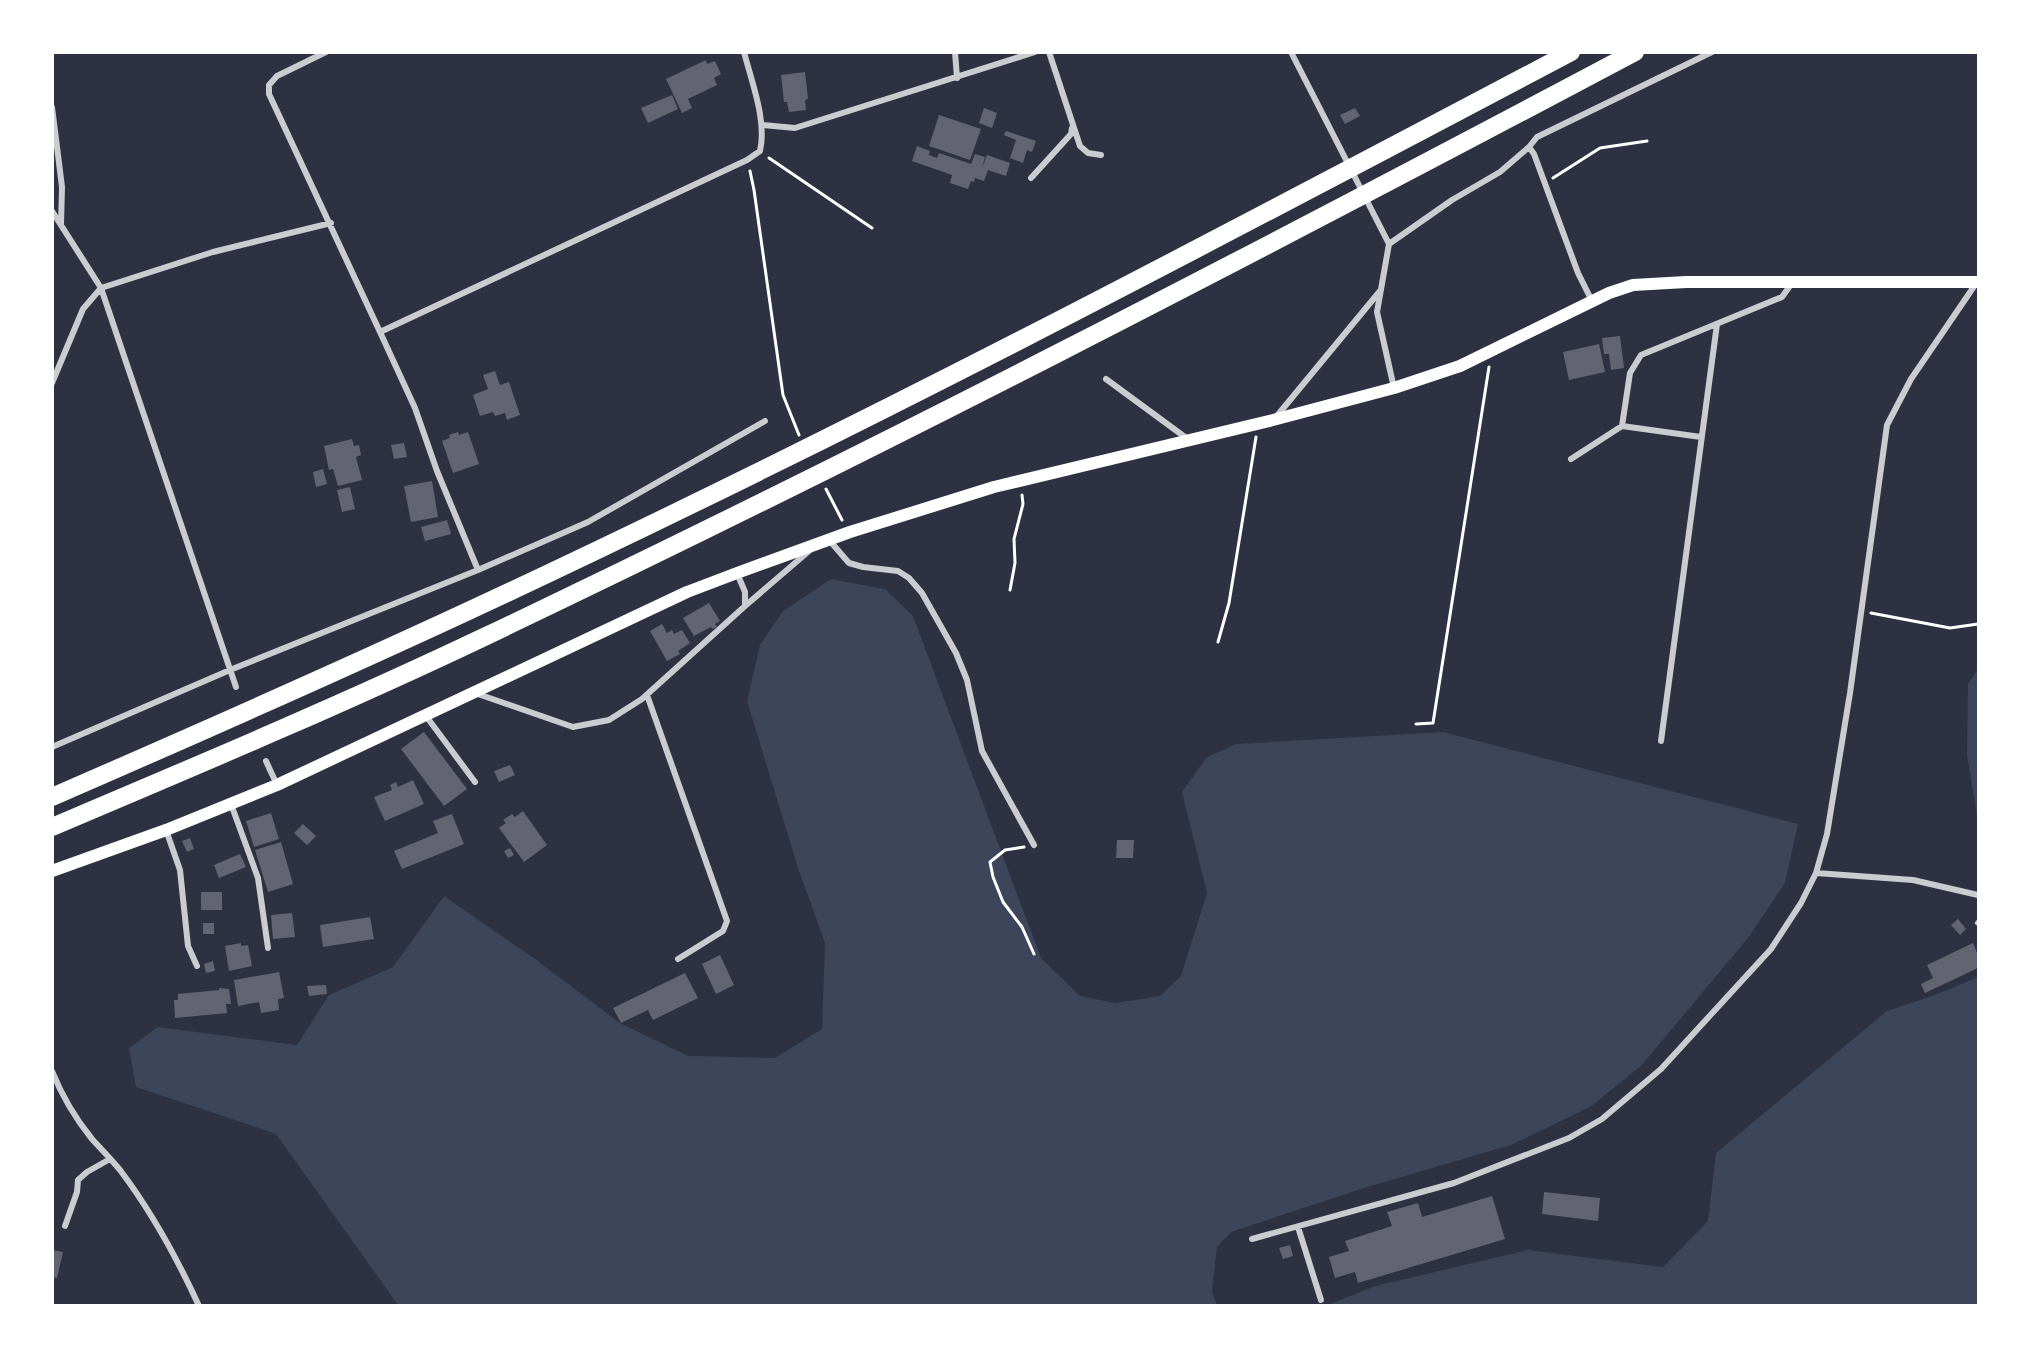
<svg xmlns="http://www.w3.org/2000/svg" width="2031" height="1358" font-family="'Work Sans',sans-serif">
<rect width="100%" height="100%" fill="#2d3142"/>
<path fill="#3c4559" d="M831 579 885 589 913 616 1041 958 1080 996 1115 1003 1160 996 1181 976 1207 893 1182 792 1206 758 1236 744 1443 732 1798 824 1785 883 1748 938 1641 1066 1590 1107 1511 1145 1364 1188 1231 1232 1217 1247 1212 1292 1217 1305H398L276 1134 136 1087 129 1048 158 1027 297 1045 329 995 393 967 444 896 535 959 620 1023 688 1056 775 1058 822 1029 825 943 798 868 747 701 760 645 783 611Z
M1978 669V822L1967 755 1968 684Z
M1978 977V1305H1328L1375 1286 1528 1250 1663 1267 1708 1221 1716 1153 1887 1011 1935 995Z"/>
<path fill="#626471" d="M706 60 707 64 715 61 721 74 714 78 717 85 688 99 692 108 682 113 666 79Z
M805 72 808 99 805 100 806 110 789 112 787 102H784L781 75Z
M672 95 678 109 648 123 641 108Z
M984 108 997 113 992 128 979 123Z
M1355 108 1360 116 1345 124 1340 115Z
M939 115 981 129 970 160 929 146Z
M1006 131 1036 141 1032 152 1027 150 1023 163 1010 158 1016 140 1004 135Z
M917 146 930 151 929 155 937 158 939 153 971 164 975 154 985 157 982 168 987 155 1010 163 1006 176 988 170 984 181 975 178 974 182 971 181 968 189 950 183 952 175 912 161Z
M1620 336 1624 368 1611 370 1609 354H1604L1602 338Z
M1599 344 1605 372 1569 380 1563 352Z
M495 371 500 385 509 382 520 415 507 420 505 413 495 416 493 412 480 416 473 395 488 389 483 375Z
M458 432 459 435 468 432 479 464 453 473 442 441 450 438 449 435Z
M352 439 354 446 359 445 361 455 356 457 362 480 338 486 333 469 329 470 324 446Z
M404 443 407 457 394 459 391 445Z
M323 469 327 484 316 487 313 472Z
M432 481 438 517 411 522 404 486Z
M350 487 355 509 342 512 337 490Z
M447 520 451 534 425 541 421 527Z
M709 603 720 621 715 624 717 627 712 629 711 627 694 636 683 618Z
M662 624 667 633 672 630 674 634 682 630 690 643 678 651 680 654 667 661 650 631Z
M424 732 467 789 444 806 401 749Z
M510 765 515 775 499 782 494 771Z
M413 780 424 804 385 821 374 797 392 790 390 785 396 782 398 787Z
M523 811 547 845 524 862 499 828 506 823 503 820 512 814 515 817Z
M271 813 279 839 254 847 246 821Z
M452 814 464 844 402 869 394 851 438 833 433 821Z
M303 824 316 836 307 845 294 833Z
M190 838 194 849 187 852 182 841Z
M1117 840H1134L1133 858H1116Z
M281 842 293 884 268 892 255 850Z
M510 848 514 855 508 858 504 851Z
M240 854 246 867 219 878 214 865Z
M201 892H222V910H201Z
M292 913 295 937 273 939 271 915Z
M370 917 374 939 323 947 320 925Z
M1958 919 1966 929 1960 935 1951 925Z
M203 923H214V934H203Z
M241 943V946L248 945 252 966 229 971 225 946Z
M1973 943 1978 955V968L1925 993 1921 984 1933 978 1927 965Z
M720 955 734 985 716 994 702 964Z
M213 961 215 971 206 973 204 964Z
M279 972 284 998 278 999 279 1010 261 1013 259 1002 238 1006 234 980Z
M685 973 698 998 653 1020 648 1010 621 1023 613 1008Z
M326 985 327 994 309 996 307 986Z
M219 988 229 989 231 1004H226L227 1013 175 1018 174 1000H178V994L219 990Z
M1544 1192 1600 1198 1598 1221 1542 1214Z
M1492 1196 1505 1239 1358 1283 1355 1272 1335 1278 1329 1257 1349 1251 1345 1241 1392 1226 1387 1212 1418 1203 1422 1217Z
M1290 1245 1293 1256 1283 1259 1279 1248Z
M52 1250 63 1252 57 1278 52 1277Z"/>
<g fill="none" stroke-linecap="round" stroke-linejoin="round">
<path stroke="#fff" stroke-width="3" d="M769 158 872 228
M750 171 754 190 783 395 799 435
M1553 178 1600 148 1647 141
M826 489 842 520
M1010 590 1015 563 1014 539 1023 504 1022 495
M1871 613 1950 628 1978 624
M1218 642 1229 603 1256 437
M1416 724 1433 723 1489 367
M1024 847 1005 850 990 862 993 877 1003 902 1022 927 1034 954"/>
<path stroke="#caccd0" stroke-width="4.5" d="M1977 923 1978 922"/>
<path stroke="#caccd0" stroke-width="6" d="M326 52 277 76 269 85V94L380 332 747 160 760 151C767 121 752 83 744 52
M955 52 957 78
M1049 52 1080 146 1088 153 1101 155
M1291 52 1389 244 1377 312 1394 388
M52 107 62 187 61 225
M763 125 795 128 1035 52
M1529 147 1534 154 1578 273 1592 301
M1031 178 1071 134 1072 128
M52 211 101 288 236 687
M1389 244 1452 200 1500 172 1529 147 1537 137 1712 52
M1977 282 1911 379 1887 425 1850 693 1827 834 1816 873 1913 880 1978 895
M1106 379 1189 440
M52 383 83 309 101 288 213 252 331 223
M1276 417 1380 291
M1622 426 1701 437
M1571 459 1622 426 1630 373 1641 355 1782 297 1792 283
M829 540 849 563 863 567 898 571 909 578 922 593 956 653 967 680 982 751 1034 845
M478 570 588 522 765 421
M745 606 809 551
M475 693 573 727 609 720 642 699 745 606V592L737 573
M647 695 727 921 723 931 678 959
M426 716 475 782
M1661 741 1717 324
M52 747 230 670 478 570 437 471 415 408 380 332
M266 761 277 785
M231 804 258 878 268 948
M166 830 180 870 188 946 197 966
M52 1071C62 1096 75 1118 92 1139 101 1149 111 1159 120 1170 151 1211 177 1258 199 1306
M65 1226 77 1192 78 1180 87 1172 110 1159
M1298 1227 1321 1300
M1252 1239 1454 1183 1569 1138 1602 1119 1661 1069 1771 949 1801 903 1816 873"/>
<path stroke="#fff" stroke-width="12" d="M52 871 166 830 277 785 687 592 737 573 850 532 994 487 1273 420 1394 388 1460 366 1609 293 1633 285 1686 282H1978"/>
<path stroke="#fff" stroke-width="18" d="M52 797C190 737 328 676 464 613 839 439 1206 245 1571 52
M52 827C196 766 341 705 482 638 871 453 1254 254 1635 52"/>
</g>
<rect width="2031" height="1358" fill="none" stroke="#ffffff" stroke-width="108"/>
</svg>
